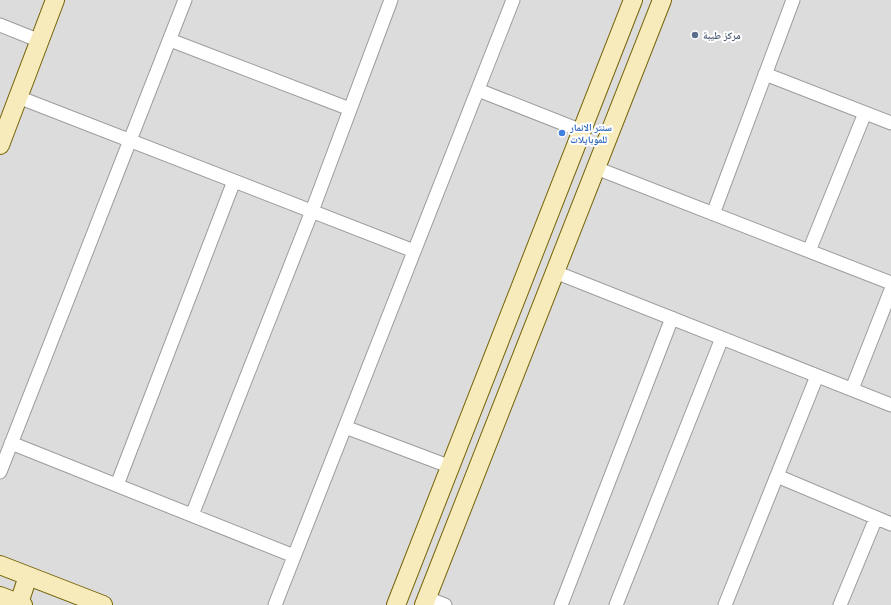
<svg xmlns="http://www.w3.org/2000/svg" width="891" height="605" font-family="'Open Sans','Noto Naskh Arabic',sans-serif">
<rect width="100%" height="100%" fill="#f0eae6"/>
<path fill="#dddcdc" d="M0 0H891V605H0Z"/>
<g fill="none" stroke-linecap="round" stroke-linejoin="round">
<defs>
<path id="street" d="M0 25 40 41
M170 40 350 109
M765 74 891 123
M478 90 582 131
M18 97 414 251
M596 168 891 283
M713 214 793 0
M809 251 865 113
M555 272 891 405
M852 389 891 290
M345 427 451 467
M11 443 294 556
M0 472 185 0
M777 476 891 524
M117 485 234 181
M192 515 312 211 391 0
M427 598 445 605
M275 605 513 0
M561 605 672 318
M616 605 722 338
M725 605 817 376
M840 605 876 518"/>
<path id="secondary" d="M0 145 55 0
M0 565 103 605
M0 596 23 605
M19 603 28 576
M396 605 633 0
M424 605 662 0"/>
</defs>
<use href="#street" stroke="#9c9c9c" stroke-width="15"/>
<use href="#secondary" stroke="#756307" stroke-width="20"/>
<use href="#street" stroke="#fff" stroke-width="13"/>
<use href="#secondary" stroke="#f8ebbb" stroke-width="18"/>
</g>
<circle fill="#5c6f8a" stroke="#fff" stroke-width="1.5" cx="695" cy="35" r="4"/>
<circle fill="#3f7fe0" stroke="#fff" stroke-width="1.5" cx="562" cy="133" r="4"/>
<g text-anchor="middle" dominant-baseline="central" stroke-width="4" stroke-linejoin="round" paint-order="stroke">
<g font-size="10" font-weight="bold" fill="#4e5e75" stroke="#fff" text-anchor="start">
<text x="703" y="35">مركز طيبة</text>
</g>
<g font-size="10" font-weight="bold" fill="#366cbe" stroke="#fff" text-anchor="start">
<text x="570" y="127">سنتر الانمار<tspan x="570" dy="12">للموبايلات</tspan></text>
</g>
</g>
</svg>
